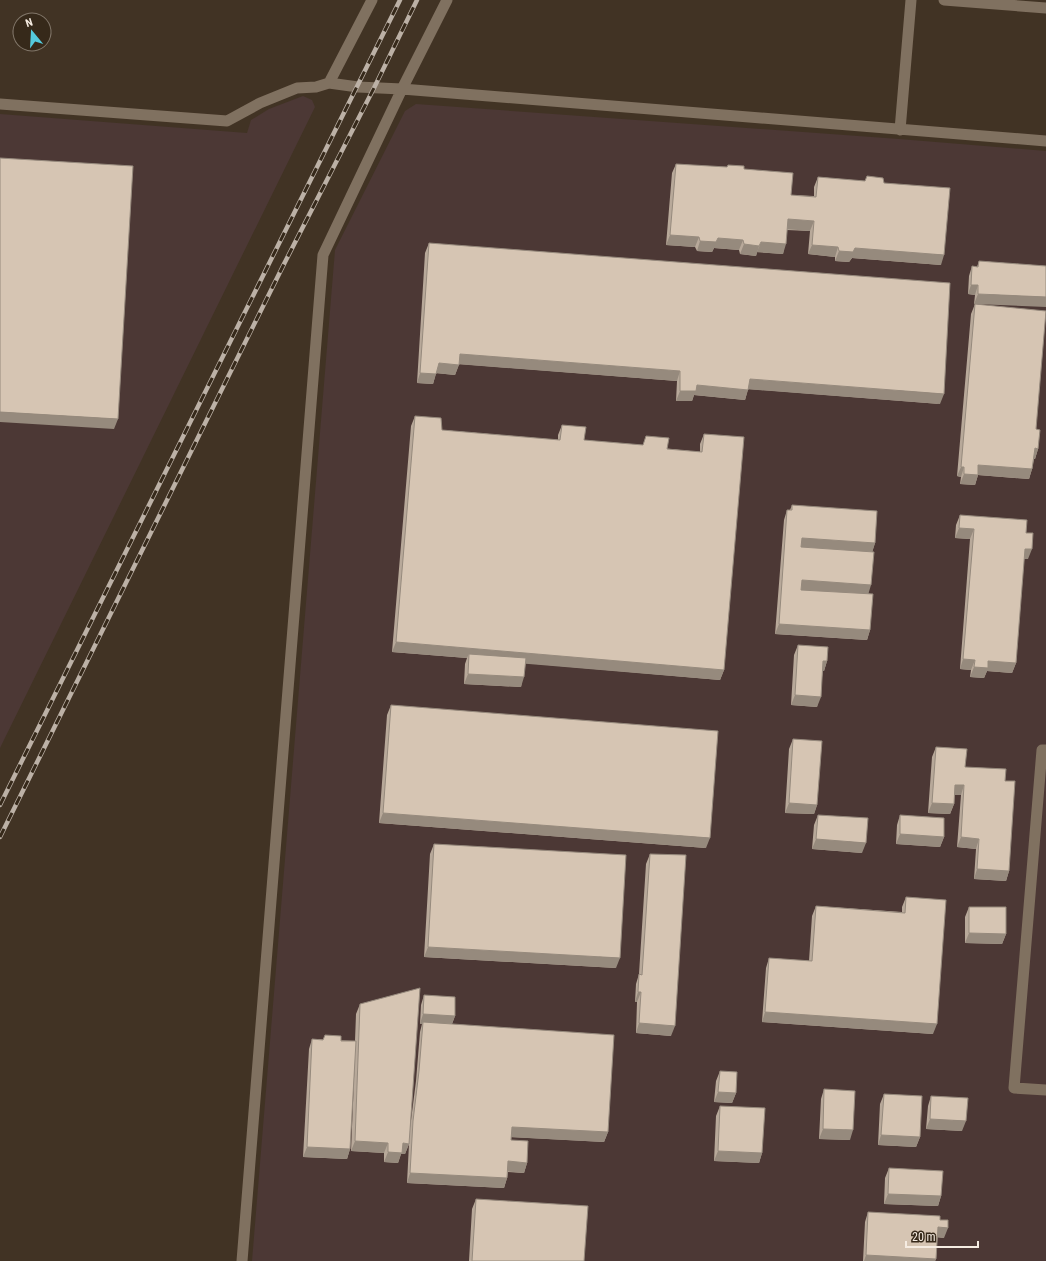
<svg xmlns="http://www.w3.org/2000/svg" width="1046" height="1261" font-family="'Roboto Condensed',sans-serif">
<rect width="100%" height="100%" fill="#413324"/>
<path fill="#4c3835" d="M303 96 312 100 315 107 0 748V114L247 133 251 120 269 109Z
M416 104 899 139 1046 151V1261H252L335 250 405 111Z"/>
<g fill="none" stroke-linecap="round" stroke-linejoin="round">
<path stroke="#807160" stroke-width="11" d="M1046 750H1042L1014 1088 1046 1090"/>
<path stroke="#807160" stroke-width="11" d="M944 0 1046 8
M329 83 372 0
M0 104 227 121 260 103 297 88 316 87 329 83 358 87 402 89 1046 141
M900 130 911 0
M242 1261 323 255 402 89 447 0"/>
<defs>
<path id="rail" d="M0 805 400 0
M0 837 284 264 374 88 417 0"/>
</defs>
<use href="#rail" stroke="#bcb1a6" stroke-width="4.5"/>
<use href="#rail" stroke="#36291a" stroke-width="3" stroke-dasharray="9" stroke-linecap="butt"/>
</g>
<path fill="#b8a99a" d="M676 164 744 169 791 195 814 196V187L818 177 884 183 941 265 852 258 849 262 835 261V257L808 254 810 231 787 230 783 254 757 252 756 256 740 254 739 250 714 248 712 252 697 251 695 247 666 245 672 173Z
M429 243 940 404 748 389 745 400 694 395 692 401H676L677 381 459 364 455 375 436 373 433 384 417 383 425 253Z
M979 261 1046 266 974 304 975 295 968 294 969 276 972 266 977 267Z
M975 304 1036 429 1038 449 1035 459H1034L1032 469 1029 479 978 475 975 485 960 484 961 477 957 476 971 314Z
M415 416 442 430 558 440V435L562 425 584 440 700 452V444L704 434 724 670 720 680 525 663 521 687 464 684 465 664 467 658 392 652 411 426Z
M792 505 875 543 872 552 868 594 870 630 867 640 775 634 784 520 787 510H790Z
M960 515 1026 533 1028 559H1024L1016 663 1012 673 987 671 984 678 970 677 971 670 960 669 970 539 955 538 956 525Z
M798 645 827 661 824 671H823L817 707 791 705 794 655Z
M391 705 706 848 379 823 387 715Z
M793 739 817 805 814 814 785 813 789 749Z
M936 747 965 767 1005 781 1009 871 1006 881 974 879 976 849 957 847 961 795H954V804L950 814 928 813 932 757Z
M818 815 862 853 812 849 814 825Z
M900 815 944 837 940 847 896 844 897 825Z
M434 844 616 968 424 957 430 854Z
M650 854 671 1036 636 1033 637 1002H635L636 984 639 974 646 864Z
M906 897 933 1034 762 1022 766 968 769 958 809 961 812 916 816 906 902 912V907Z
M969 907 1006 934 1002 944 965 943V917Z
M424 995 455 1016 452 1024 608 1132 604 1142 511 1137V1140L527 1163 524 1173 508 1172 507 1178 504 1188 407 1183 409 1144 405 1154H401L398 1163 384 1162V1153L351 1151 355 1054 350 1149 347 1159 303 1157 309 1049 312 1039 355 1041 356 1014 360 1004 410 1128 416 1081 420 1032 422 1024H420L421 1005Z
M720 1071 736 1093 732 1103 714 1102 716 1081Z
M824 1089 850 1140 819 1139 821 1099Z
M884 1094 920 1137 916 1147 878 1145 880 1104Z
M931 1096 962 1131 926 1129 928 1106Z
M720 1106 762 1153 759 1163 714 1161 716 1116Z
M889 1168 941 1196 938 1206 884 1204 885 1178Z
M476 1199 584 1261H469L472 1209Z
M868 1212 940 1220 944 1238 937 1237 936 1259 935 1261H863L865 1222Z"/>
<path fill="#968a7d" d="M788 219 814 221 810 231 785 229Z
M670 235 699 237 695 247 666 245Z
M718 238 743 240 739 250 714 248 712 252 697 251 700 241Z
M761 242 786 244 783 254 757 252Z
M744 244 759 246 756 256 740 254Z
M812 245 838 247 835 257 808 254Z
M855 248 944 255 941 265 852 258 849 262 835 261 839 251Z
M971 285H978L975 295 968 294Z
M978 294 1046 297V307L974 304Z
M460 354 680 371 677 381 456 364Z
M439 363 459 365 455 375 435 373Z
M420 373 436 374 433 384 417 383Z
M750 379 944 394 940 404 746 389Z
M697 385 748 390 745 400 694 395 692 401H676L680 391Z
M0 412 118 419 114 429 0 422Z
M1035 448 1038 449 1035 459 1031 458Z
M978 465 1032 469 1029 479 978 475 975 485 960 484 964 474Z
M961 467H964L961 477 957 476Z
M959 528 974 529 970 539 955 538Z
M802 538 875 543 872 553 798 547Z
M1025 549H1032L1028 559H1021Z
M802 580 871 585 868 595 798 590Z
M779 624 870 630 867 640 775 634Z
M396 642 724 670 720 680 469 659V654L467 658 392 652Z
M963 659 975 660 971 670 960 669Z
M823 661H827L824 671H820Z
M988 661 1016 663 1012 673 987 671 984 678 970 677 974 667Z
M468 674 524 677 521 687 464 684Z
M795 695 821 697 817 707 791 705Z
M955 785H964L961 795H951Z
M789 803 817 805 814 814 785 813Z
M932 803 954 804 950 814 928 813Z
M383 813 710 838 706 848 379 823Z
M900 834 944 837 940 847 896 844Z
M961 837 979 839 976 849 957 847Z
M816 839 866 843 862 853 812 849Z
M977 869 1009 871 1006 881 974 879Z
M969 933 1006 934 1002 944 965 943Z
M428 947 620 958 616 968 424 957Z
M638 992H641L637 1002H635Z
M765 1012 937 1024 933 1034 762 1022Z
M423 1014 455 1016 451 1026 423 1022 422 1024H420Z
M639 1023 675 1026 671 1036 636 1033Z
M718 1092 736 1093 732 1103 714 1102Z
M930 1119 966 1121 962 1131 926 1129Z
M512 1127 608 1132 604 1142 508 1137Z
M823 1129 853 1130 850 1140 819 1139Z
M881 1135 920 1137 916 1147 878 1145Z
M355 1141 388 1143 384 1153 351 1151Z
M403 1143 409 1144 405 1154H401L398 1163 384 1162 388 1152Z
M307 1147 350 1149 347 1159 303 1157Z
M718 1151 762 1153 759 1163 714 1161Z
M508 1161 527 1163 524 1173 504 1171Z
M410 1173 507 1178 504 1188 407 1183Z
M888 1194 941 1196 938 1206 884 1204Z
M938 1227 948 1228 944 1238 934 1237Z
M866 1255 936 1259 935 1261H864Z"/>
<path fill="#d6c5b3" stroke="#968a7d" d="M0 158 133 166 118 419 0 412Z
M676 164 727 167 728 165 744 166V169L793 173 791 195 816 197 818 177 865 181 867 176 883 178 884 183 950 188 944 255 855 248 853 252 839 251 838 247 812 245 814 221 788 219 786 244 761 242 759 246 744 244 743 240 718 238 716 242 700 241 699 237 670 235Z
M429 243 950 283 944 394 750 379 748 390 697 385 696 391H680V371L460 354 459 365 439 363 436 374 420 373Z
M979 261 1046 266V297L978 294V285H971L972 266 978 267Z
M975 304 1046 311 1036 429 1040 430 1038 449 1035 448 1032 469 978 465V475L964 474V467H961Z
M415 416 441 418 442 430 560 440 562 425 586 427 584 440 643 445 646 436 669 438 667 449 702 452 704 434 744 437 724 670 396 642Z
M792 505 877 511 875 543 802 538 801 547 874 552 871 585 802 580 801 590 873 594 870 630 779 624 787 510H792Z
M960 515 1027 520 1026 533H1033L1032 549H1025L1016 663 988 661V668L974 667 975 660 963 659 974 529 959 528Z
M798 645 828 647 827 661H823L821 697 795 695Z
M469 654 526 658 524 677 468 674Z
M391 705 718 731 710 838 383 813Z
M793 739 822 741 817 805 789 803Z
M936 747 967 749 965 767 1006 769 1005 781H1015L1009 871 977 869 979 839 961 837 964 785H955L954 804 932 803Z
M818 815 868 818 866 843 816 839Z
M900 815 944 818V837L900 834Z
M434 844 626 855 620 958 428 947Z
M650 854 686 855 675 1026 639 1023 641 992H638L639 974 642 975Z
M906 897 946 900 937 1024 765 1012 769 958 812 961 816 906 905 913Z
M969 907H1006V934L969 933Z
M420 988 409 1144 403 1143 402 1153 388 1152V1143L355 1141 360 1004Z
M424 995 455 997V1016L423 1014Z
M423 1022 614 1035 608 1132 512 1127 511 1140 528 1141 527 1163 508 1161 507 1178 410 1173 413 1121 419 1071Z
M325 1035 341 1036V1041H356L350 1149 307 1147 312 1039 323 1040Z
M720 1071 737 1072 736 1093 718 1092Z
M824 1089 855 1091 853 1130 823 1129Z
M884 1094 922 1096 920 1137 881 1135Z
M931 1096 968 1098 966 1121 930 1119Z
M720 1106 765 1108 762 1153 718 1151Z
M889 1168 943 1171 941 1196 888 1194Z
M476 1199 588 1206 584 1261H472Z
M868 1212 940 1216V1220H948V1228L938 1227 936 1259 866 1255Z"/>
<g transform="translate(32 32) rotate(342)"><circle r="19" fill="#36291a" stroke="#82776a"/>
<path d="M0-3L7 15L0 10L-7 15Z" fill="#54cadd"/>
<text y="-6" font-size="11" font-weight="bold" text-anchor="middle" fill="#f5ece2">N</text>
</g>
<path d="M906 1241v6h72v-6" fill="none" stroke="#f5ece2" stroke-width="2"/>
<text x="912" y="1241" font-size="12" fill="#f5ece2" stroke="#36291a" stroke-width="3" paint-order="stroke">20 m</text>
</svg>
